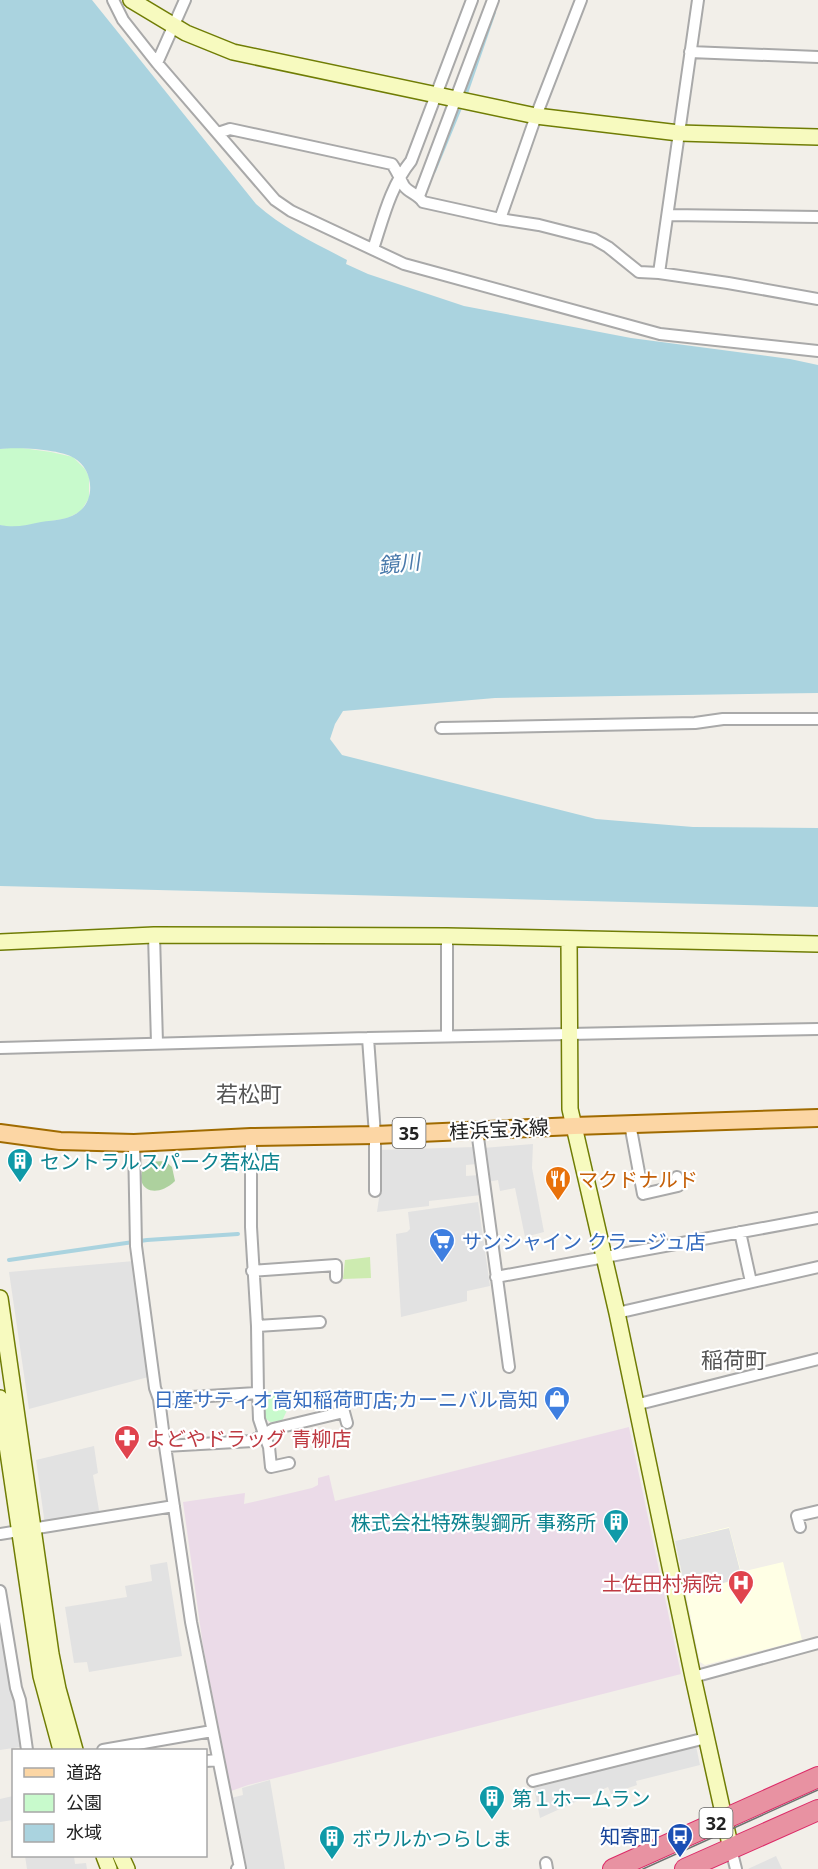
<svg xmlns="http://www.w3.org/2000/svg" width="818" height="1869" font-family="'Noto Sans','Noto Sans JP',sans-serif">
<rect width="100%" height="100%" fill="#f2efe9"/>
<path fill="#ebdbe8" d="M629 1427 681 1674 248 1785 231 1791 203 1646 183 1502 245 1493 244 1504 312 1488 318 1485V1478L329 1475 335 1501Z"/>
<path fill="#ffffe5" d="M729 1527 741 1572 783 1562 802 1640 705 1665 700 1662 675 1541Z"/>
<path fill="#cdebb0" d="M370 1257 371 1278 343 1279 345 1260Z"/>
<path fill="#add19e" d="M165 1161 172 1167 175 1181C153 1202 130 1186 147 1162Z"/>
<path fill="#c8facc" d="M15 447 51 452 73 457 85 469 89 477V498L81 511 68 518 12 528 0 525V449Z
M296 1391 282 1421 270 1422 265 1418 264 1392Z"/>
<path fill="#e2e2e2" d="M533 1144 532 1168 544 1232 525 1237 515 1188 500 1191 498 1180 488 1182 483 1148Z
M475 1147 477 1164 466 1165V1176L479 1175 481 1195 429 1201V1206L377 1212 380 1191 378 1150Z
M478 1202 490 1286 467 1291V1301L401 1317 396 1234 407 1232 410 1229 408 1212Z
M134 1261 152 1376 29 1409 9 1272Z
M94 1446 98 1473 93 1475 100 1516 45 1525 36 1460Z
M729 1528 742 1578 686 1593 675 1541Z
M167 1562 182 1656 89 1672 87 1662 74 1663 65 1607 127 1597 125 1586 152 1581 150 1565Z
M1 1610 20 1747 0 1750V1611Z
M696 1746 700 1765 636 1781 637 1785 611 1794 608 1787 540 1818 534 1788Z
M270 1780 285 1869H246L231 1798 243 1795 242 1788Z
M13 1796V1820L0 1822V1799Z
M25 1856H74L75 1864 86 1863 87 1869H27Z
M776 1856 782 1869H748Z"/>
<path fill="#aad3df" d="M0 0H92L256 204C284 229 315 243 347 260L346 264 368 274 464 306 631 338 790 359 818 365V693L495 698 343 711 335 724 330 739 342 755 596 819 693 827 818 828V907L0 886V525C15 528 27 525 41 522 54 520 71 520 81 510 96 496 92 468 74 458 60 449 16 447 0 449Z"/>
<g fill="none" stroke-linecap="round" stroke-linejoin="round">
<path stroke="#aad3df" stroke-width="4" d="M465 96 494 12
M434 171 462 103
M9 1260 147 1240 238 1234"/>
<defs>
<path id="street" d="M113 0 123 20 157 63 275 200 291 211 404 264 660 334 818 351
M690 52 818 57
M157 63 185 0
M218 133 230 129 392 164C397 171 400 179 404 186 409 193 418 194 423 202L500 219 539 225 594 239 608 247 639 272 659 273 728 283 818 299
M419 196 493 0
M668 215 818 217
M500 219 536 116 581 0
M373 249C383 219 390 187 411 161L472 0
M659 273 698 0
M441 728 695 723 723 719H818
M154 935 157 1043
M447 936V1036
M368 1038 375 1135V1191
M0 1048 368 1038 818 1029
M630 1124 643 1194 678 1186 677 1177
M477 1130 509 1367
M134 1143 136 1246 155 1388 159 1399
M740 1232 751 1282
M252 1271 336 1265V1277
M496 1277 818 1218
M617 1313 818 1267
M257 1326 320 1322
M635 1405 818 1359
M165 1446 159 1399 258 1393
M289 1463 271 1467 269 1447 264 1434 273 1429 344 1412 347 1423
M800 1527 797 1516 818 1511
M0 1534 174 1506
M0 1591 16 1688 20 1700 27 1750
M693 1677 818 1643
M103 1750 212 1731
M206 1761 218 1760
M533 1781 706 1738
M731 1849 736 1869
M546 1863 547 1869
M237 1869 240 1868 191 1622 165 1446 253 1441 264 1434 259 1419 258 1393 257 1326 251 1227V1137"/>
<path id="secondary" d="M131 0 186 33 233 52 536 116 679 133 818 137
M569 939 570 1109 617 1313 693 1677 731 1849
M0 942 154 935 447 936 818 944
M0 1298 51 1654 58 1689 75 1750
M0 1398 41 1676 61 1750
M104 1856 109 1869
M121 1856 127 1869"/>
<path id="primary" d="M0 1133 60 1141 134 1143 251 1137 375 1135 574 1126 818 1118"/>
<path id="highway" d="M613 1869 818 1777
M685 1869 818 1810"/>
</defs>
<use href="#street" stroke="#a9a9a9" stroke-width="14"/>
<use href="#secondary" stroke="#707d05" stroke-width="18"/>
<use href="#primary" stroke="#a06b00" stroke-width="20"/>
<use href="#highway" stroke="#dc2a67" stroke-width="22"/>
<use href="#street" stroke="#fff" stroke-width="10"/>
<use href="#secondary" stroke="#f7fabf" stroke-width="15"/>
<use href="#primary" stroke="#fcd6a4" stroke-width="16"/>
<use href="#highway" stroke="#e892a2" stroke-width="20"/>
<path stroke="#707070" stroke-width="1.5" d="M643 1869 818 1790"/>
</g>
<defs>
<symbol id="building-pin" viewBox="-11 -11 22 30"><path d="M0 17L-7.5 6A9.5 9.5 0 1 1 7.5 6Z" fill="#0f9aa8" stroke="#fff"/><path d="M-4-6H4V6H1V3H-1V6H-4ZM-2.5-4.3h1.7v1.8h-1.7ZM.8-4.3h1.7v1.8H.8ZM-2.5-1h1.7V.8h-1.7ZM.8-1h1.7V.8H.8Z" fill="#fff"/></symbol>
<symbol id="restaurant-pin" viewBox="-11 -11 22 30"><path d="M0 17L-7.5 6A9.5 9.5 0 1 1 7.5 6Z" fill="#e8710a" stroke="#fff"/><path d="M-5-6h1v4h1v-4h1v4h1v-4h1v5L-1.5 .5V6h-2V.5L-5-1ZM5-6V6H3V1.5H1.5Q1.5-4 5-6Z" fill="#fff"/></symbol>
<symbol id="supermarket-pin" viewBox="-11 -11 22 30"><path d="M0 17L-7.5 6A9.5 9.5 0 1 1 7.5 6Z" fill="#3f7fe0" stroke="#fff"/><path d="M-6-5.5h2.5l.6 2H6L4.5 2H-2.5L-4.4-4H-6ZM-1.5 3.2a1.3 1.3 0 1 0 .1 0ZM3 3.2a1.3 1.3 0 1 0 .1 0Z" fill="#fff"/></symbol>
<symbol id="shop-pin" viewBox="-11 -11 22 30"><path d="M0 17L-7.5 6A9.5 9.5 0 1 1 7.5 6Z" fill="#3f7fe0" stroke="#fff"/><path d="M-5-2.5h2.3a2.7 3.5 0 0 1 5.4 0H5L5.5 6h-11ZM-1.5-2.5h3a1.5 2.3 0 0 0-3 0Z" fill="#fff"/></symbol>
<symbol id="pharmacy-pin" viewBox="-11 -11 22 30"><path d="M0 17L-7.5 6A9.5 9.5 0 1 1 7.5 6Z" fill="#e0444e" stroke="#fff"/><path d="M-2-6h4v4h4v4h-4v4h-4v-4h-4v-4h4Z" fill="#fff"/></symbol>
<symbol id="hospital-pin" viewBox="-11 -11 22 30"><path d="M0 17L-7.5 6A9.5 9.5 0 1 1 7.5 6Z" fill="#e0444e" stroke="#fff"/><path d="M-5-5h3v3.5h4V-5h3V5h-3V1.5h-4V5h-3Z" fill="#fff"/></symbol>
<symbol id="bus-pin" viewBox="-11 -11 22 30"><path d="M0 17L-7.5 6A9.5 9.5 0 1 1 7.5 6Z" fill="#1a4fb4" stroke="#fff"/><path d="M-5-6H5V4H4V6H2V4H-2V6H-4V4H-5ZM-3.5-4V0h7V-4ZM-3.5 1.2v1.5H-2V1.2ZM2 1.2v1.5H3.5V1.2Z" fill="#fff"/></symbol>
</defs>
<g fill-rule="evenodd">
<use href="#building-pin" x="5" y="1146" width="30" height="40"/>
<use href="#restaurant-pin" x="543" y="1164" width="30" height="40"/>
<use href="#supermarket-pin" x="427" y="1226" width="30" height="40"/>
<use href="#shop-pin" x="542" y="1384" width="30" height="40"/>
<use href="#pharmacy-pin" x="112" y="1423" width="30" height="40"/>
<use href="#building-pin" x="601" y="1507" width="30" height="40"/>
<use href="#hospital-pin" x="726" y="1568" width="30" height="40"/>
<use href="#building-pin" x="477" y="1783" width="30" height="40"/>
<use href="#bus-pin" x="665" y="1821" width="30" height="40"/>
<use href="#building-pin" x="317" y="1823" width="30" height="40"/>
</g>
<g text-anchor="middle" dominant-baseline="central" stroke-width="4.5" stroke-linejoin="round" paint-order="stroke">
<g fill="#fff" stroke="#646464" stroke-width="1.5">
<rect x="392.5" y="1118" width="33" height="30" rx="4.5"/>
<rect x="699.5" y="1808" width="33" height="30" rx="4.5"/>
</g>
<g font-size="18" font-weight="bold" fill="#222">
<text x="409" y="1133">35</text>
<text x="716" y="1823">32</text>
</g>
<g font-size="20" fill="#222" stroke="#fff">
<text transform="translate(499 1129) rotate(-3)">桂浜宝永線</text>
</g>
<g font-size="20" fill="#0d838f" stroke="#fff" text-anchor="start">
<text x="40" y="1161">セントラルスパーク若松店</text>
<text x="596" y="1522" text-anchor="end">株式会社特殊製鋼所 事務所</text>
<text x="512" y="1798">第１ホームラン</text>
<text x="352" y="1838">ボウルかつらしま</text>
</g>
<g font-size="20" fill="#c56008" stroke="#fff" text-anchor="start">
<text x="578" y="1179">マクドナルド</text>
</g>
<g font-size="20" fill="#366cbe" stroke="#fff" text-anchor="start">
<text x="462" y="1241">サンシャイン クラージュ店</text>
<text x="538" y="1399" text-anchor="end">日産サティオ高知稲荷町店;カーニバル高知</text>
</g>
<g font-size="20" fill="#be3a42" stroke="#fff" text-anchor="start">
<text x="146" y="1438">よどやドラッグ 青柳店</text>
<text x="722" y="1583" text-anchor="end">土佐田村病院</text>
</g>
<g font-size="20" fill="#164399" stroke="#fff" text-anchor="end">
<text x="660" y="1836">知寄町</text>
</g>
<g font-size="21" font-style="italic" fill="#4a7aab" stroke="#fff">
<text transform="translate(399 563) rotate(-6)">鏡川</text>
</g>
<g font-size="22" fill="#555" stroke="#fff">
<text x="249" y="1093">若松町</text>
<text x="734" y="1359">稲荷町</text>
</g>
</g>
<rect x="12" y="1749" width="195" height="108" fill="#ffffff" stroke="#a7a7a7" stroke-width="1.5"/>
<rect x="24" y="1768" width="30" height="9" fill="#fcd6a4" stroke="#a7a7a7" stroke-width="1.5"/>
<text x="66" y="1779" font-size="18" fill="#222222">道路</text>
<rect x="24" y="1794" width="30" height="18" fill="#c8facc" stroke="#a7a7a7" stroke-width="1.5"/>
<text x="66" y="1809" font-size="18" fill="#222222">公園</text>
<rect x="24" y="1824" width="30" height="18" fill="#aad3df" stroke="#a7a7a7" stroke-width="1.5"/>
<text x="66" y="1839" font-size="18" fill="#222222">水域</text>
</svg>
